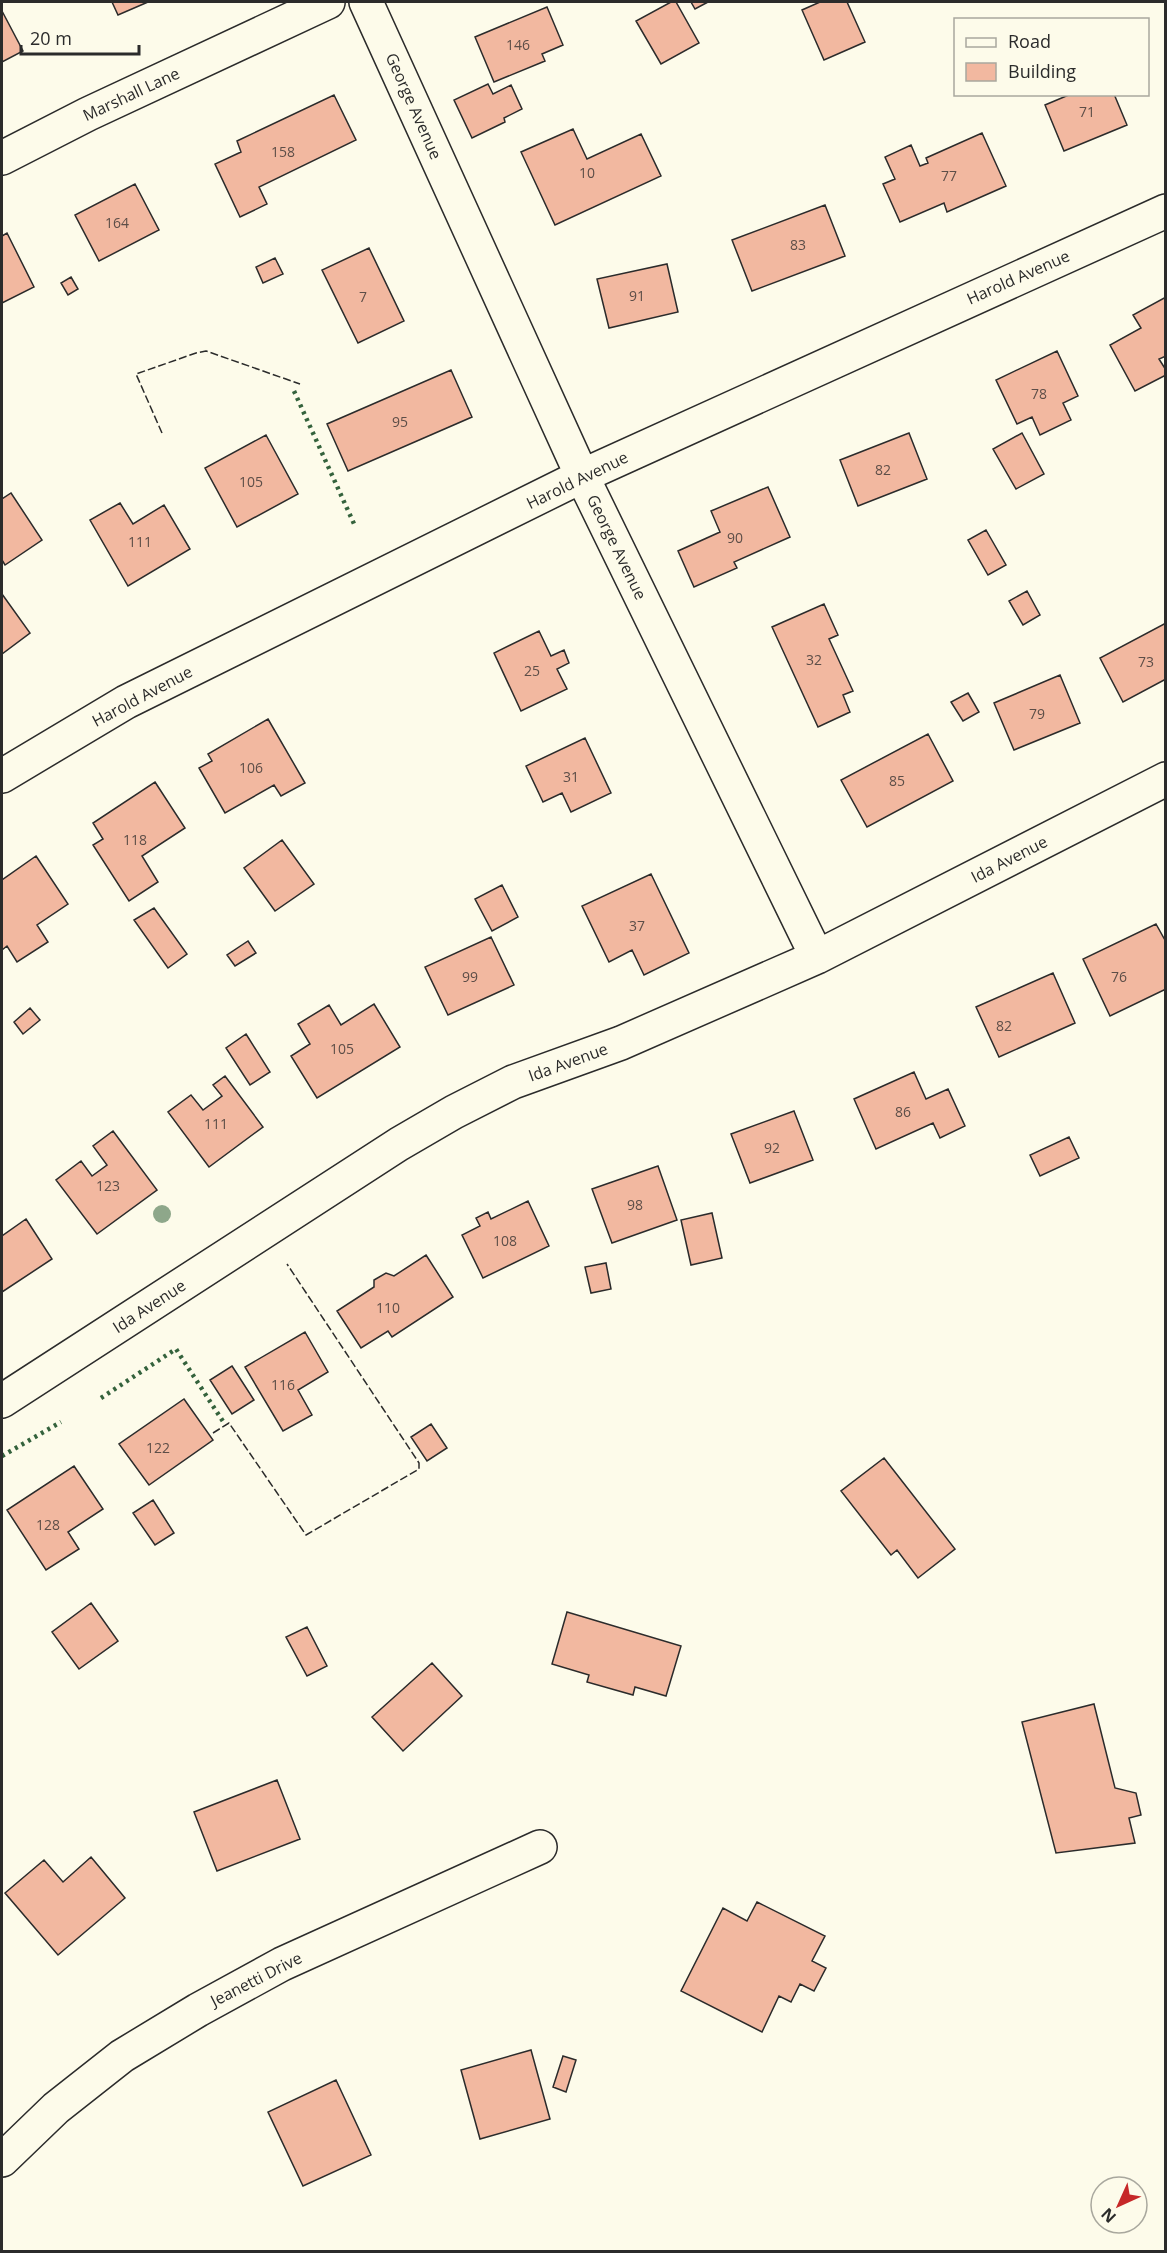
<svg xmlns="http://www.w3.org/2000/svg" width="1167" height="2253" font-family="'Open Sans',sans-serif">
<rect width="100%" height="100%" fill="#fdfbea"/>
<path fill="#f2b8a0" stroke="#2b2b2b" stroke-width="1.5" d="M112 2H148L118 15Z
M671 2H676L699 43 661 64 636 21Z
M691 2H708L695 9Z
M820 2H847L865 42 824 60 802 10Z
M547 7 563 45 542 54 545 61 494 82 475 37Z
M2 11 23 51 2 62Z
M488 84 493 94 511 85 522 109 504 118 505 122 472 138 454 100Z
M1071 94H1114L1127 125 1064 151 1045 105Z
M334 95 356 140 259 187 267 204 240 217 215 164 241 152 237 141Z
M573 129 587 159 641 134 661 176 555 225 521 152Z
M982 133 1006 186 947 212 944 203 900 222 883 184 895 179 885 157 911 145 920 166 928 163 926 158Z
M135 184 159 230 99 261 75 215Z
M825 205 845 256 752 291 732 240Z
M7 233 34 287 2 303V236Z
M369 248 404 321 358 343 322 270Z
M275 258 283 274 263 283 256 267Z
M667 264 678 312 609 328 597 279Z
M71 277 78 289 68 295 61 283Z
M1166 297V356L1159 359 1166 370V375L1135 391 1110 345 1141 328 1133 315Z
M1057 351 1078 396 1063 403 1071 420 1040 435 1032 417 1017 424 996 380Z
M451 370 472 417 348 471 327 424Z
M909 433 927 479 858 506 840 460Z
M1022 433 1044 474 1016 489 993 449Z
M266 435 298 494 237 527 205 468Z
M768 487 790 537 734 562 737 568 694 587 678 551 720 532 711 511Z
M11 493 42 540 5 565 2 560V499Z
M120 503 133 524 164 505 190 549 128 586 90 520Z
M986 530 1006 565 988 575 968 540Z
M1027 591 1040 615 1023 625 1009 601Z
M2 594 30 633 2 654Z
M824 604 838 635 829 639 853 691 843 695 850 712 818 727 772 627Z
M1166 623V679L1123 702 1100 658Z
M539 631 551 656 564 650 569 663 557 669 567 689 521 711 494 653Z
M1060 675 1080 723 1014 750 994 703Z
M968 693 979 712 963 721 951 702Z
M268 719 305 783 281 796 274 785 225 813 199 768 212 761 208 754Z
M928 734 953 781 867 827 841 780Z
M585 738 611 793 571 812 562 793 543 802 526 766Z
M155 782 185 828 142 856 158 882 129 901 93 845 103 839 93 823Z
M282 840 314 884 275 911 244 868Z
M36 856 68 904 37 925 48 942 17 962 7 946 2 950V880Z
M651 874 689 953 644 975 632 950 609 962 582 906Z
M502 885 518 917 492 931 475 899Z
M154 908 187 954 168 968 134 920Z
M1156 924 1166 942V989L1110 1016 1083 959Z
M491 937 514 985 448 1015 425 967Z
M248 941 256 953 235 966 227 955Z
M1053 973 1075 1023 999 1057 976 1007Z
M374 1004 400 1047 317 1098 291 1056 310 1044 298 1024 329 1005 341 1025Z
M30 1008 40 1020 23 1034 14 1022Z
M246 1034 270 1072 250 1085 226 1048Z
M914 1072 926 1099 948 1089 965 1126 940 1138 933 1123 876 1149 854 1099Z
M225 1076 263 1127 209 1167 168 1112 191 1095 203 1110 222 1096 213 1085Z
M794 1111 813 1160 750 1183 731 1134Z
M113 1131 157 1190 97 1234 56 1180 81 1161 92 1176 107 1165 93 1146Z
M1069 1137 1079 1158 1040 1176 1030 1155Z
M658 1166 677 1220 612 1243 592 1189Z
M528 1201 549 1246 483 1278 462 1235 480 1226 476 1218 488 1212 491 1219Z
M712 1213 722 1258 691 1265 681 1220Z
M26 1219 52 1259 2 1292V1236Z
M426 1255 453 1297 392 1337 388 1331 361 1348 337 1311 374 1287V1280L386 1273 394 1276Z
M606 1263 611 1289 591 1293 585 1267Z
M305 1332 328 1372 298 1390 312 1415 283 1431 245 1367Z
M232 1366 254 1400 232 1414 210 1380Z
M184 1399 213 1440 149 1485 119 1444Z
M431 1424 447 1448 427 1461 411 1437Z
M884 1458 955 1549 918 1578 897 1550 891 1555 841 1491Z
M74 1466 103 1509 68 1532 79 1549 46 1570 7 1510Z
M153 1500 174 1533 155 1545 133 1513Z
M91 1603 118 1641 79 1669 52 1632Z
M567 1612 681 1646 666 1696 635 1687 633 1695 587 1682 589 1675 552 1664Z
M307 1627 327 1666 307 1676 286 1637Z
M432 1663 462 1696 403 1751 372 1717Z
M1094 1704 1115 1788 1136 1793 1141 1815 1129 1818 1135 1843 1056 1853 1022 1722Z
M277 1780 300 1839 217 1871 194 1812Z
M91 1857 125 1898 58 1955 5 1893 44 1860 63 1882Z
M757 1902 825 1936 812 1961 826 1968 814 1991 800 1984 791 2002 779 1996 762 2032 681 1991 723 1908 747 1921Z
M531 2050 550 2119 480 2139 461 2070Z
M563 2056 576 2060 566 2092 553 2087Z
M336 2080 371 2155 303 2186 268 2112Z"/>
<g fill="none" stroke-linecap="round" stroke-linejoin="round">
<defs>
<path id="street" d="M366 2 582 476 817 957
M2 776 126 702 582 476 1166 211
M2 1401 399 1144 454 1112 513 1082 621 1043 817 957 1166 779
M2 2160 56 2108 122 2056 198 2010 282 1964 540 1847"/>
<path id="secondary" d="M2 158 88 114 328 2"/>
</defs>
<use href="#street" stroke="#2b2b2b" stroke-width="36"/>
<use href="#secondary" stroke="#2b2b2b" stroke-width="36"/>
<use href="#street" stroke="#fdfbea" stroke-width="33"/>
<use href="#secondary" stroke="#fdfbea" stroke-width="33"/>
<path stroke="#34623c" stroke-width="4.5" stroke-dasharray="3 4.5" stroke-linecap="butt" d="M294 391 355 526
M101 1398 176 1349 224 1423
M2 1456 61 1422"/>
<path stroke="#2b2b2b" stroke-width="1.5" stroke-dasharray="8 3" stroke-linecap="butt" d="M162 433 136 374 196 353 206 351 300 384
M213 1433 229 1423 306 1535 419 1469V1463L287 1264"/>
</g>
<circle fill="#8ea78a" cx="162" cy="1214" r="9"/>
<g text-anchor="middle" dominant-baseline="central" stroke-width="4.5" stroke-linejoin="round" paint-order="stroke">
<g font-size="14" fill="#5d4e48">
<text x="518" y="44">146</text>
<text x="1087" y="111">71</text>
<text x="283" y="151">158</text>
<text x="587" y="172">10</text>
<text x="949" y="175">77</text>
<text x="117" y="222">164</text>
<text x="798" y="244">83</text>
<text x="637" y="295">91</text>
<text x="363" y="296">7</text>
<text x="1039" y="393">78</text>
<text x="400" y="421">95</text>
<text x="883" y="469">82</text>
<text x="251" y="481">105</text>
<text x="735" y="537">90</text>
<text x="140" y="541">111</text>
<text x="814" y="659">32</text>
<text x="1146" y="661">73</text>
<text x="532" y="670">25</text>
<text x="1037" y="713">79</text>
<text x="251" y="767">106</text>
<text x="571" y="776">31</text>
<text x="897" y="780">85</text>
<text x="135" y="839">118</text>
<text x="637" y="925">37</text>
<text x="470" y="976">99</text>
<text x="1119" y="976">76</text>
<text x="1004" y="1025">82</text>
<text x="342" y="1048">105</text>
<text x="903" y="1111">86</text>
<text x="216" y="1123">111</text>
<text x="772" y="1147">92</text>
<text x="108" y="1185">123</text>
<text x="635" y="1204">98</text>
<text x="505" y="1240">108</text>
<text x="388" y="1307">110</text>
<text x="283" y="1384">116</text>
<text x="158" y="1447">122</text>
<text x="48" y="1524">128</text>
</g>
<g font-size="16" fill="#2b2b2b" stroke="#fdfbea">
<text transform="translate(131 94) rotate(-25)">Marshall Lane</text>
<text transform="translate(414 106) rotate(66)">George Avenue</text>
<text transform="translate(1018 277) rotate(-24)">Harold Avenue</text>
<text transform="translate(577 480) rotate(-26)">Harold Avenue</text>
<text transform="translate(617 547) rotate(64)">George Avenue</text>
<text transform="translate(142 696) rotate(-28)">Harold Avenue</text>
<text transform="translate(1009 859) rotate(-27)">Ida Avenue</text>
<text transform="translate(568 1062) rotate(-20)">Ida Avenue</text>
<text transform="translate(149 1306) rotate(-33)">Ida Avenue</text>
<text transform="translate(256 1979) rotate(-27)">Jeanetti Drive</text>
</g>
</g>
<rect width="1167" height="2253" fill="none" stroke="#2b2b2b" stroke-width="6"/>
<rect x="954" y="18" width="195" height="78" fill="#fdfbea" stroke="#a9a89e" stroke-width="1.5"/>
<rect x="966" y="38" width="30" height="9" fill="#fdfbea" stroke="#a9a89e" stroke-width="1.5"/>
<text x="1008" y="48" font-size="18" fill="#2b2b2b">Road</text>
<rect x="966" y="63" width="30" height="18" fill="#f2b8a0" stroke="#a9a89e" stroke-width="1.5"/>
<text x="1008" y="78" font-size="18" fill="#2b2b2b">Building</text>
<g transform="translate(1119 2205) rotate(225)"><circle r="28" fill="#fdfbea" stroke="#a9a89e" stroke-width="1.5"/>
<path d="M0-4.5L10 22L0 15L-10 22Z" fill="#c62828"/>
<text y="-9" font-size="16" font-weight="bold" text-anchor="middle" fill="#2b2b2b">N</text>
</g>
<path d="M21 45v9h118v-9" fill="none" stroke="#2b2b2b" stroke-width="3"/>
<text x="30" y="45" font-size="18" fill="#2b2b2b" stroke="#fdfbea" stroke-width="4.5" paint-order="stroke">20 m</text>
</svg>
